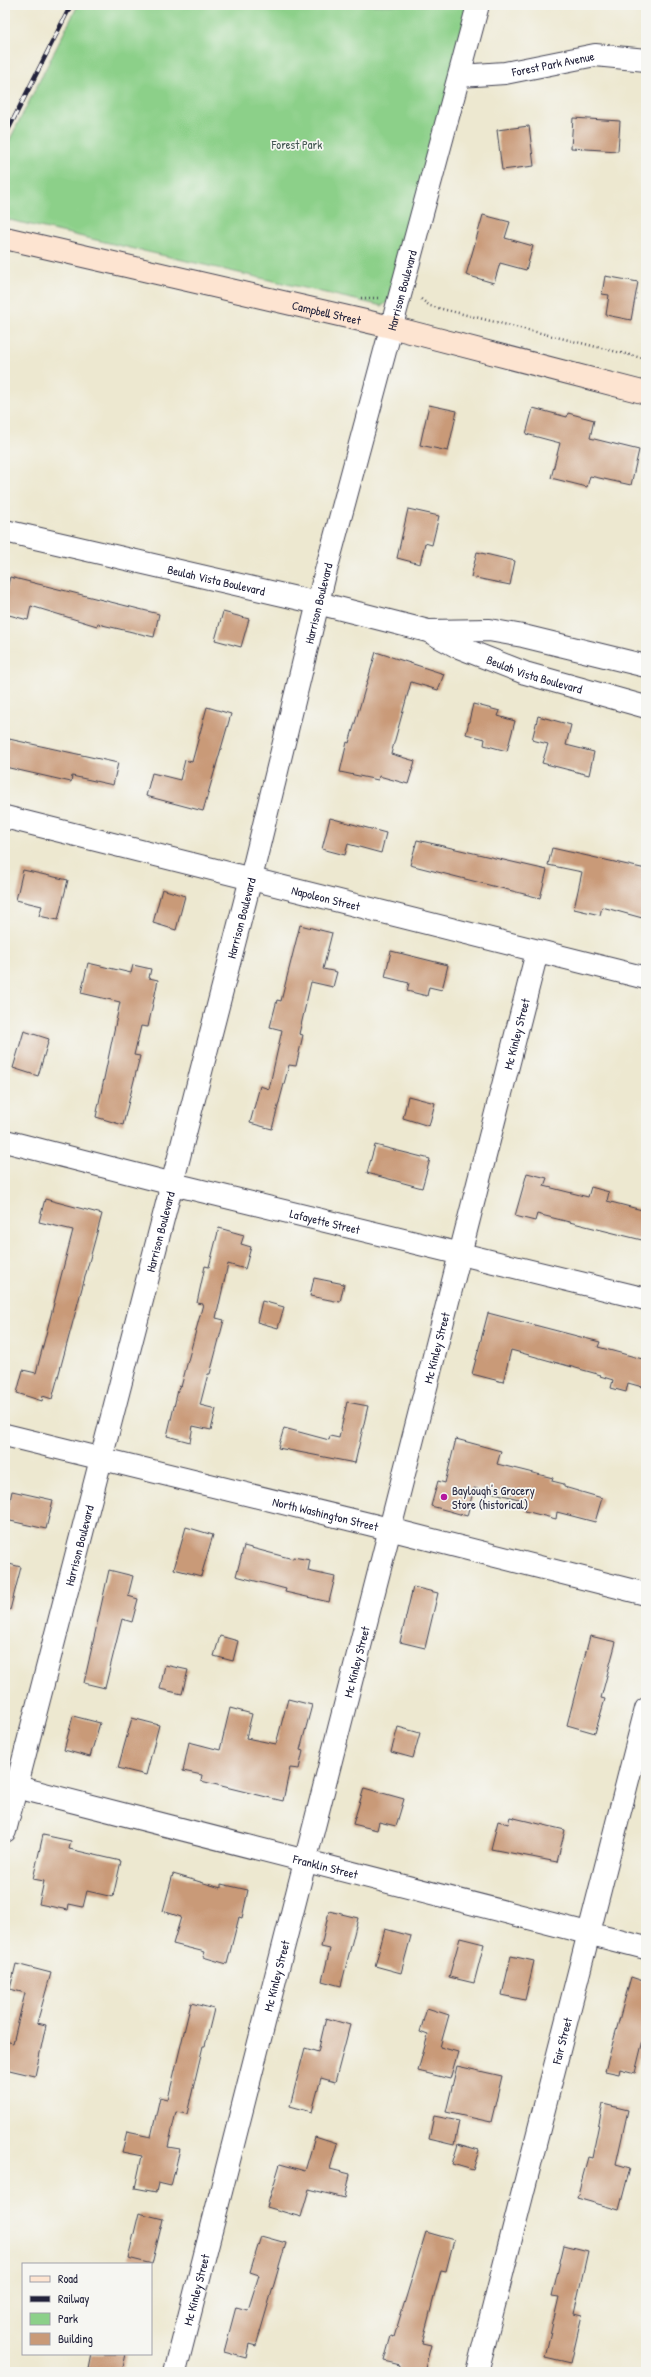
<svg xmlns="http://www.w3.org/2000/svg" width="651" height="2377" font-family="'Patrick Hand',sans-serif">
<rect width="100%" height="100%" fill="#f6f6f2"/>
<filter id="ink" filterUnits="userSpaceOnUse"><feTurbulence type="fractalNoise" baseFrequency=".025" numOctaves="2"/><feDisplacementMap in="SourceGraphic" scale="8" xChannelSelector="R" yChannelSelector="G"/><feConvolveMatrix kernelMatrix="1 2 1 2 8 2 1 2 1" color-interpolation-filters="sRGB"/></filter>
<filter id="wash" filterUnits="userSpaceOnUse"><feTurbulence type="fractalNoise" baseFrequency=".012" numOctaves="4" result="noise"/><feDisplacementMap in="SourceGraphic" scale="16" xChannelSelector="R" yChannelSelector="G"/><feGaussianBlur stdDeviation="0.9" result="paint"/><feColorMatrix in="noise" values="0 0 0 0 0 0 0 0 0 0 0 0 0 0 0 0 0 1.4 0 .05"/><feComposite in="paint" operator="in"/></filter>
<g filter="url(#wash)">
<rect width="100%" height="100%" fill="#ede8d0"/>
<path fill="#8cd089" stroke="#577962" d="M78 5H478L400 293 382 306 5 219V149Z"/>
<g id="blocks">
<path fill="#c99a78" d="M573 118 620 121 618 151 571 148Z
M529 126 534 166 502 170 497 130Z
M483 215 510 222 505 238 533 246 526 270 500 263 494 283 466 275Z
M605 276 638 282 631 320 606 315 609 295 602 294Z
M429 405 457 411 448 451 420 445Z
M533 408 567 417 568 413 594 420 590 438 639 450 631 485 590 476 587 487 551 478 560 443 526 434Z
M408 509 439 516 432 545 425 543 420 564 397 558Z
M477 552 515 561 510 585 471 577Z
M10 577 159 614 154 637 98 624 97 626 31 606 28 620 5 614V596Z
M223 612 249 619 241 647 215 640Z
M376 652 444 674 438 690 411 682 391 754 415 761 408 784 379 776 378 780 340 772 347 742 349 743Z
M473 704 500 711 498 716 515 721 507 751 484 745 485 739 466 734Z
M207 707 231 714 203 811 146 796 152 773 180 780 185 760 192 762Z
M538 716 571 725 566 745 594 752 589 775 542 763 548 744 532 740Z
M9 739 118 763 113 785 72 776 71 782 5 767Z
M330 818 386 833 381 853 348 844 345 855 322 849Z
M417 840 547 870 540 898 410 865Z
M552 848 646 869V919L602 907 600 915 574 909 582 872 548 865Z
M23 870 68 880 58 920 39 916 42 906 16 900Z
M162 889 185 896 176 930 153 923Z
M300 925 332 933 323 969 337 972 333 987 311 982 299 1034 303 1035 296 1066 289 1065 272 1129 250 1123 260 1086 269 1089 282 1030 270 1027 277 1000 281 1001Z
M391 951 448 965 442 990 429 987 427 996 407 991 409 983 385 977Z
M88 963 131 973 133 965 151 969 149 978 158 980 148 1027 141 1026 134 1055 140 1056 123 1125 96 1117 120 1002 81 993Z
M24 1031 49 1039 38 1076 13 1068Z
M408 1096 435 1103 429 1126 403 1118Z
M375 1145 430 1159 422 1188 367 1173Z
M527 1173 547 1178 544 1186 588 1197 591 1187 609 1192 607 1201 646 1211V1241L537 1214 535 1221 515 1216Z
M45 1199 102 1214 52 1399 43 1396 42 1401 17 1393 23 1370 36 1373 73 1230 39 1222Z
M219 1228 244 1235 241 1244 251 1247 245 1269 228 1264 216 1318 224 1320 210 1374H208L200 1405 216 1409 211 1430 193 1426 190 1442 167 1436 179 1386 181 1387 203 1304 197 1303 205 1266 209 1267Z
M314 1278 344 1284 340 1302 310 1296Z
M262 1301 284 1307 278 1328 257 1322Z
M488 1313 600 1342 598 1347 646 1360V1388L628 1383 626 1392 611 1388 613 1380 600 1376 601 1375 511 1350 503 1382 472 1374Z
M347 1402 368 1406 355 1463 278 1448 284 1428 329 1440 330 1436 339 1438Z
M456 1439 501 1451 497 1464 553 1478 552 1481 564 1484V1487L602 1498 595 1522 557 1512 556 1519 525 1511 527 1501 474 1488 467 1516 431 1506 438 1481 445 1483Z
M12 1491 53 1500 46 1529 6 1520Z
M186 1527 213 1535 201 1576 174 1569Z
M244 1546 293 1559V1557L310 1560 308 1571 335 1577 329 1602 285 1592 286 1589 236 1576Z
M5 1563 21 1567 10 1610 5 1609Z
M109 1570 133 1576 128 1596 138 1599 132 1622 122 1619 105 1688 84 1683Z
M413 1587 438 1593 425 1648 400 1642Z
M220 1636 238 1641 233 1661 214 1656Z
M590 1636 616 1642 601 1698 605 1699 595 1733 567 1725Z
M165 1665 188 1670 182 1694 160 1689Z
M288 1699 312 1705 300 1750 303 1751 299 1769 290 1768 283 1801 201 1781 202 1775 183 1771 189 1742 220 1750 230 1708 252 1714 246 1738 276 1744Z
M73 1716 100 1723 90 1757 64 1750Z
M132 1718 159 1725 146 1775 118 1768Z
M398 1727 420 1733 413 1758 391 1752Z
M364 1788 404 1799 396 1826 379 1822 377 1830 353 1824Z
M510 1817 565 1830 557 1862 491 1849 498 1821 508 1824Z
M43 1835 71 1841 69 1849 121 1861 113 1897 87 1891 83 1907 69 1904 68 1910 39 1904 44 1881 33 1879Z
M173 1874 221 1888V1884L248 1890 242 1918 239 1917 227 1964 203 1957 205 1952 173 1944 181 1917 163 1911Z
M329 1911 358 1918 341 1986 322 1981 330 1949 321 1947Z
M385 1929 411 1936 401 1973 375 1966Z
M460 1938 484 1944 474 1983 449 1977Z
M511 1956 534 1961 525 2000 502 1995Z
M16 1964 51 1973 37 2023 46 2025 35 2076 5 2069V2041L13 2043 25 1993 10 1989Z
M631 1977 646 1982V2013L641 2031 645 2032 635 2073 620 2069 619 2074 605 2071Z
M191 2003 214 2009 205 2046H203L187 2114 176 2112 168 2147 180 2149 171 2186 158 2183 156 2192 135 2188 142 2156 122 2152 127 2132 151 2137 160 2097 168 2099Z
M427 2008 449 2015 440 2047 458 2052 450 2079 418 2071 428 2035 420 2032Z
M326 2018 350 2025 335 2082 321 2078 312 2112 290 2106 305 2048 318 2052Z
M457 2066 502 2076 491 2122 446 2112Z
M603 2104 628 2110 616 2164 630 2168 619 2210 577 2198 588 2157 592 2158Z
M434 2116 459 2121 454 2145 429 2139Z
M315 2137 337 2144 330 2169 350 2174 345 2198 309 2189 301 2217 267 2207 280 2164 305 2171Z
M458 2144 479 2150 473 2170 452 2164Z
M139 2213 163 2219 152 2264 128 2258Z
M426 2232 454 2240 446 2271 441 2270 422 2343 431 2345 424 2372H399L400 2365 384 2361 391 2336 394 2337Z
M261 2236 286 2243 256 2346 249 2344 246 2358 224 2352 236 2307 248 2310 259 2275 250 2272Z
M564 2245 588 2251 574 2313 582 2315 571 2363 545 2357 559 2297 552 2296Z
M92 2354H126L122 2372H103L89 2369Z"/>
</g>
</g>
<g filter="url(#ink)">
<use href="#blocks" fill-opacity="0" stroke="#404051" stroke-width="1"/>
<g fill="none" stroke-linecap="round" stroke-linejoin="round">
<defs>
<g id="minor">
<path id="s1" d="M460 76 505 73 595 55 646 60"/>
<path id="s2" d="M5 531 318 603 428 631 456 646 525 673 646 707"/>
<path d="M429 631 489 630 523 636 646 666"/>
<path id="s3" d="M5 817 646 978"/>
<path id="s4" d="M5 1141 173 1184 646 1299"/>
<path id="s5" d="M5 1435 389 1529 646 1594"/>
<path id="s6" d="M5 1784 646 1948"/>
<path id="s7" d="M175 2372 537 952"/>
<path id="s8" d="M477 2372 646 1709"/>
</g>
<g id="tertiary">
<path id="s9" d="M5 1831 251 878 324 578 478 5"/>
</g>
<g id="secondary">
<path id="s10" d="M5 238 391 327 646 393"/>
</g>
</defs>
<use href="#minor" stroke="#404051" stroke-width="24"/>
<use href="#tertiary" stroke="#404051" stroke-width="24"/>
<use href="#secondary" stroke="#404051" stroke-width="24"/>
<path stroke="#404051" stroke-width="2.5" stroke-dasharray="1 3" stroke-linecap="butt" d="M361 298H378
M421 299 430 306 646 359"/>
<use href="#minor" stroke="#fff" stroke-width="22"/>
<use href="#tertiary" stroke="#fff" stroke-width="22"/>
<use href="#secondary" stroke="#fde4d1" stroke-width="22"/>
<defs>
<path id="rail" d="M5 136 71 5"/>
</defs>
<use href="#rail" stroke="#22223b" stroke-width="4.5"/>
<use href="#rail" stroke="#f6f6f2" stroke-width="3" stroke-dasharray="9" stroke-linecap="butt"/>
</g>
</g>
<circle fill="#b5179e" stroke="#f6f6f2" stroke-width="1.5" cx="444" cy="1497" r="4"/>
<g text-anchor="middle" dominant-baseline="central" stroke-width="3.5" stroke-linejoin="round" paint-order="stroke">
<g font-size="12" fill="#22223b" stroke="#f6f6f2">
<text stroke="none"><textPath href="#s1" startOffset="94">Forest Park Avenue</textPath></text>
<text stroke="none"><textPath href="#s9" startOffset="1591">Harrison Boulevard</textPath></text>
<text stroke="none"><textPath href="#s10" startOffset="330">Campbell Street</textPath></text>
<text stroke="none"><textPath href="#s2" startOffset="217">Beulah Vista Boulevard</textPath></text>
<text stroke="none"><textPath href="#s9" startOffset="1267">Harrison Boulevard</textPath></text>
<text stroke="none"><textPath href="#s2" startOffset="550">Beulah Vista Boulevard</textPath></text>
<text stroke="none"><textPath href="#s3" startOffset="331">Napoleon Street</textPath></text>
<text stroke="none"><textPath href="#s9" startOffset="943">Harrison Boulevard</textPath></text>
<text stroke="none"><textPath href="#s7" startOffset="1381">Mc Kinley Street</textPath></text>
<text stroke="none"><textPath href="#s4" startOffset="330">Lafayette Street</textPath></text>
<text stroke="none"><textPath href="#s9" startOffset="619">Harrison Boulevard</textPath></text>
<text stroke="none"><textPath href="#s7" startOffset="1057">Mc Kinley Street</textPath></text>
<text stroke="none"><textPath href="#s5" startOffset="330">North Washington Street</textPath></text>
<text stroke="none"><textPath href="#s9" startOffset="295">Harrison Boulevard</textPath></text>
<text stroke="none"><textPath href="#s7" startOffset="733">Mc Kinley Street</textPath></text>
<text stroke="none"><textPath href="#s6" startOffset="331">Franklin Street</textPath></text>
<text stroke="none"><textPath href="#s7" startOffset="409">Mc Kinley Street</textPath></text>
<text stroke="none"><textPath href="#s8" startOffset="342">Fair Street</textPath></text>
<text stroke="none"><textPath href="#s7" startOffset="85">Mc Kinley Street</textPath></text>
</g>
<g font-size="12" fill="#425652" stroke="#f6f6f2">
<text x="297" y="144">Forest Park</text>
</g>
<g font-size="12" fill="#22223b" stroke="#f6f6f2" text-anchor="start">
<text x="452" y="1490">Baylough's Grocery<tspan x="452" dy="14">Store (historical)</tspan></text>
</g>
</g>
<rect width="651" height="2377" fill="none" stroke="#f6f6f2" stroke-width="20"/>
<rect x="22" y="2263" width="130" height="92" fill="#f6f6f2" stroke="#a1a1a9"/>
<rect x="30" y="2276" width="20" height="6" fill="#fde4d1" stroke="#a1a1a9"/>
<text x="58" y="2283" font-size="12" fill="#22223b">Road</text>
<rect x="30" y="2296" width="20" height="6" fill="#22223b" stroke="#a1a1a9"/>
<text x="58" y="2303" font-size="12" fill="#22223b">Railway</text>
<rect x="30" y="2313" width="20" height="12" fill="#8cd089" stroke="#a1a1a9"/>
<text x="58" y="2323" font-size="12" fill="#22223b">Park</text>
<rect x="30" y="2333" width="20" height="12" fill="#c99a78" stroke="#a1a1a9"/>
<text x="58" y="2343" font-size="12" fill="#22223b">Building</text>
</svg>
